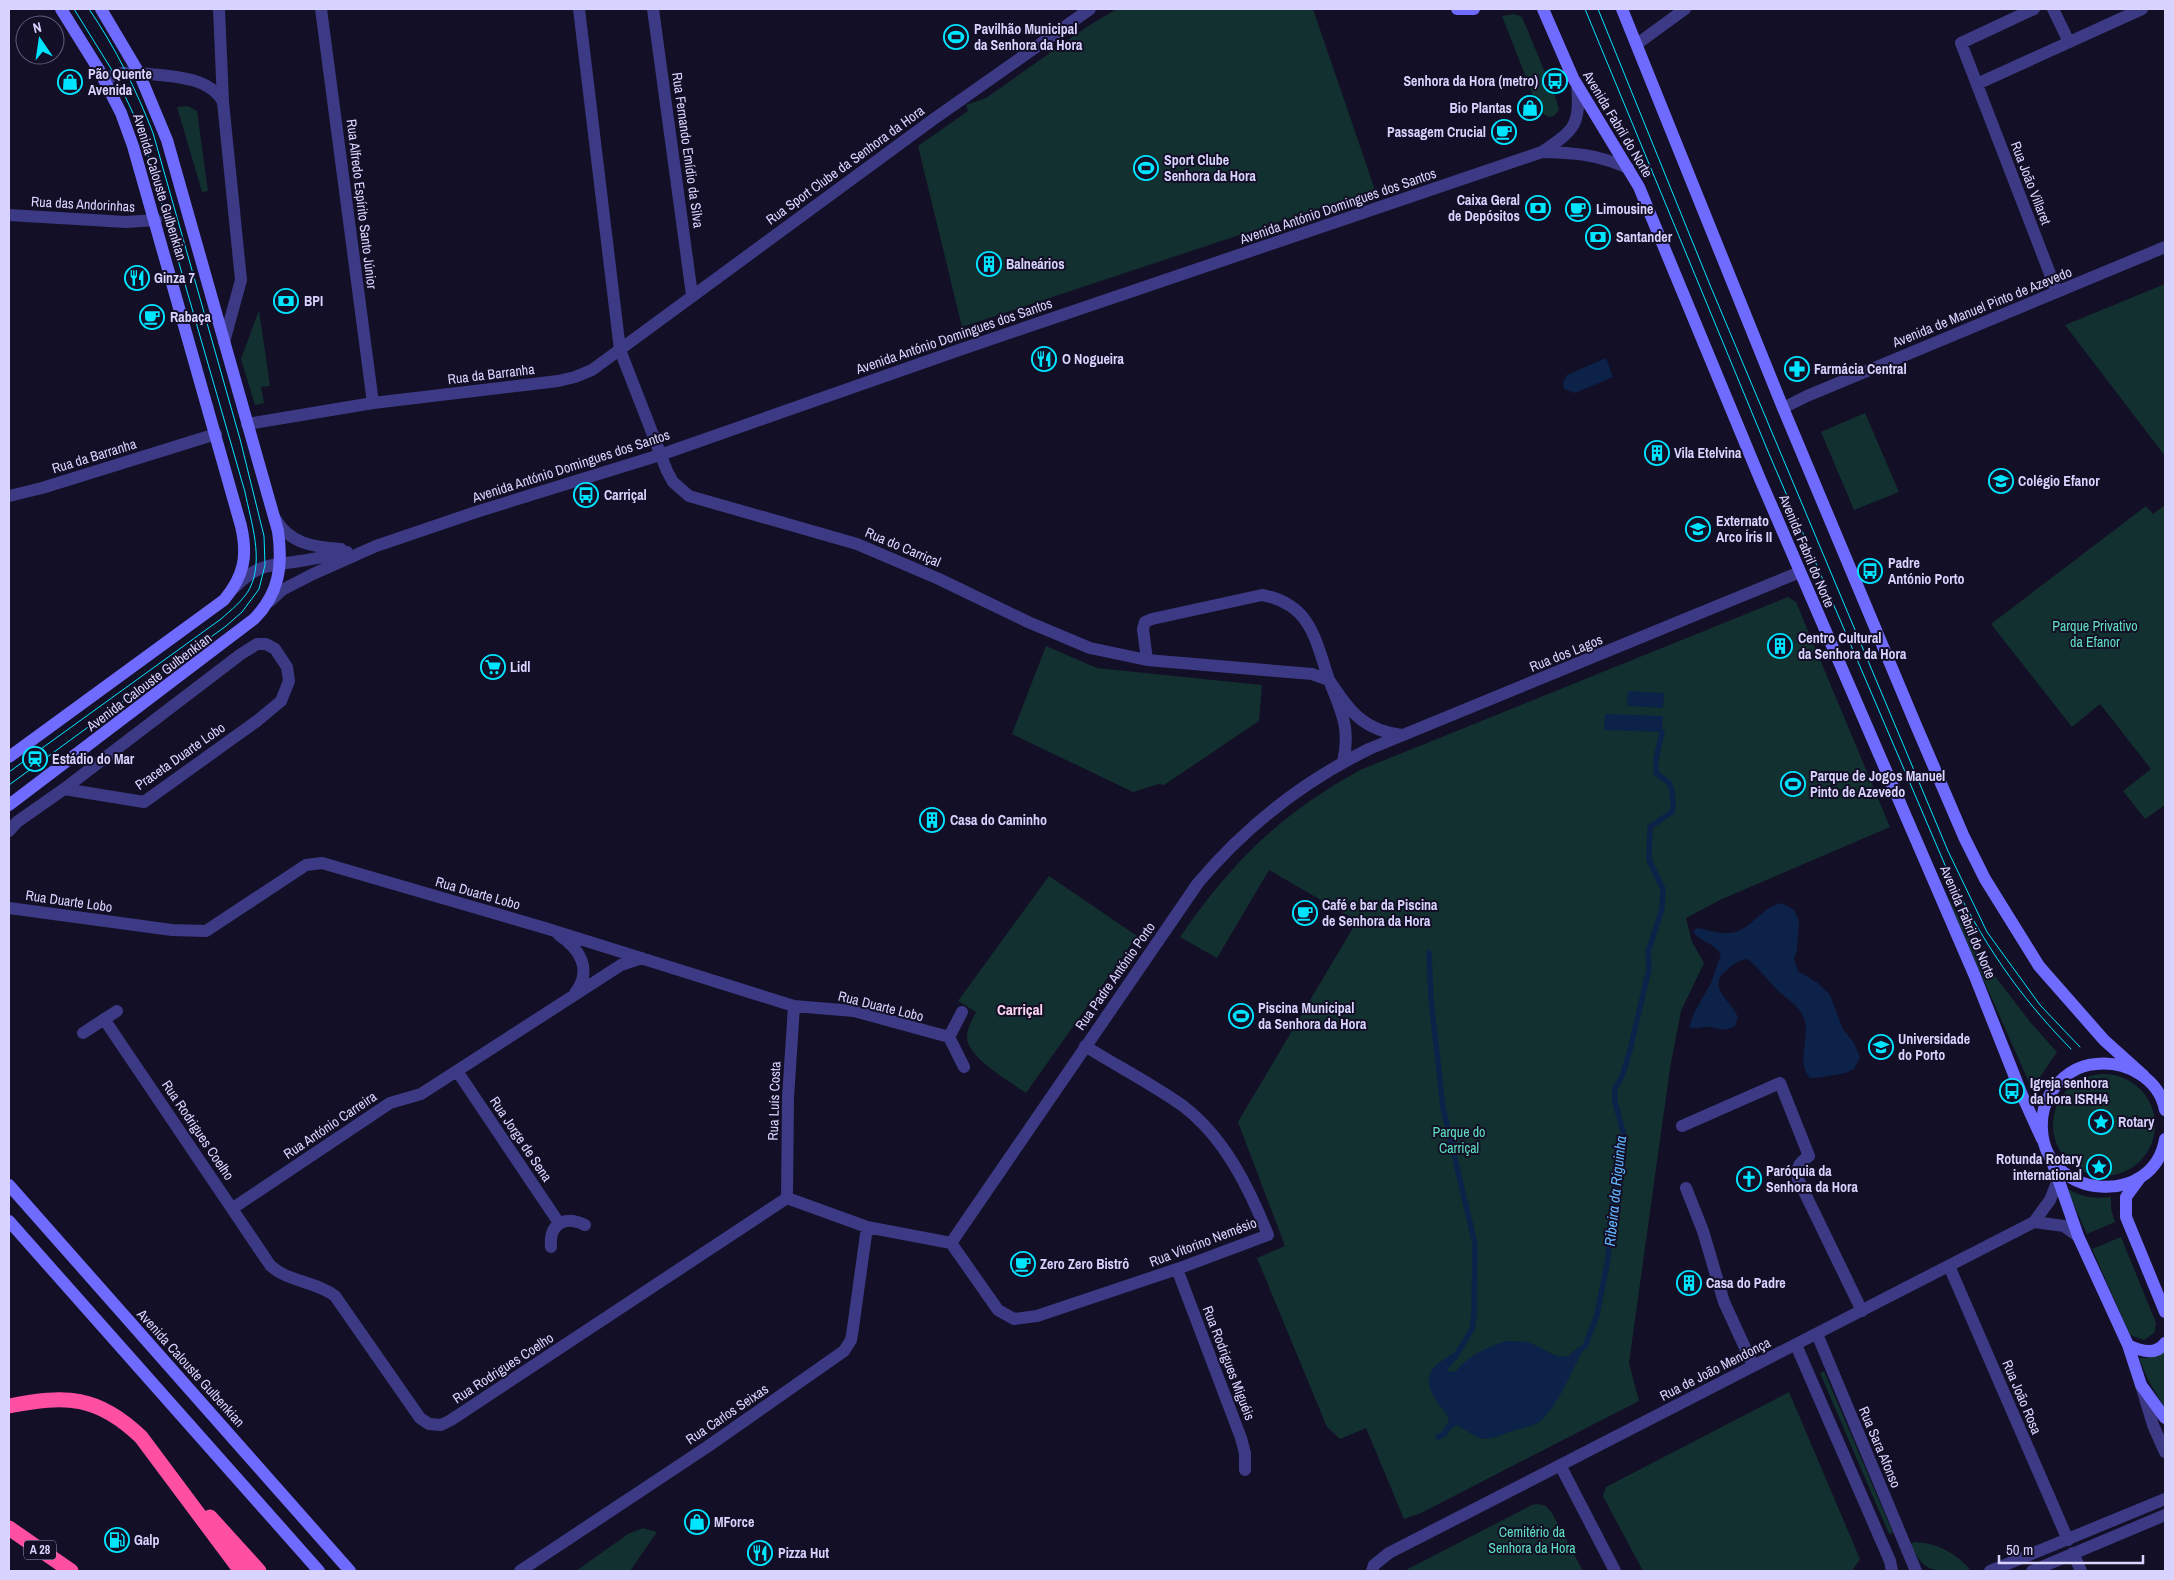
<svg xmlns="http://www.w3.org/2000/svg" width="2174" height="1580" font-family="'Archivo Narrow',sans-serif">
<rect width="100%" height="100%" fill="#130f26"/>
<path fill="#12302f" d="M1117 9H1313L1375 190 962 327 918 146 968 111 966 105 986 98 1088 26Z
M1514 14 1522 17 1556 99 1559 110 1554 116 1548 117 1539 111 1502 16Z
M188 106 197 111 208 191 202 192 177 107Z
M2165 284V456L2065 325Z
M259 310 270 386 261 387 264 403 255 405 241 359Z
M1865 413 1899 492 1854 510 1821 432Z
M2165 505V805L2145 819 2123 791 2151 769 2100 704 2072 727 1991 624 2146 506 2153 514Z
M1788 597 1796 602 1890 827 1720 900 1686 918 1692 942 1704 963 1681 1011 1670 1068 1629 1363 1639 1401 1421 1513 1404 1519 1366 1428 1340 1439 1327 1427 1257 1258 1285 1246 1238 1122 1357 921 1269 870 1217 958 1180 937C1232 862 1279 815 1360 770Z
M1046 646 1097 668 1262 685 1259 721 1164 785 1159 784 1133 792 1012 734Z
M1049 876 1137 936 1026 1093C1011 1082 968 1058 967 1038 967 1028 972 1020 976 1012L958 1001Z
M1941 884 1981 958 2031 1023 2057 1052 2032 1089Z
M2053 1125a51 51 0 1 1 102 0a51 51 0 1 1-102 0Z
M2066 1188C2081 1197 2094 1199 2111 1197V1209L2115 1222 2087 1234Z
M2121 1237 2156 1323 2155 1332 2144 1340 2130 1335 2092 1249Z
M2165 1349V1408L2148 1380 2139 1358H2148Z
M1824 1371 1893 1533 1889 1534 1820 1373Z
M1789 1392 1860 1559 1852 1571H1643L1603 1496 1606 1487Z
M1538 1504 1546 1506 1552 1513 1583 1571H1404L1532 1505Z
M643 1528 657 1532 630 1571H576L628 1534Z
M1915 1542C1938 1543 1955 1553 1970 1569L1964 1571C1933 1571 1925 1574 1910 1544Z"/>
<path fill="#0c2248" d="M1606 358 1613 377 1575 393 1564 389 1563 382 1567 375Z
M1628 691 1664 693 1663 708 1627 706Z
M1605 714 1663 716 1662 732 1604 730Z
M1782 903 1794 910 1799 921 1797 950 1794 959 1798 971 1818 983 1830 995 1843 1029 1854 1043 1860 1057 1854 1069 1846 1073 1815 1078H1810C1795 1061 1811 1037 1804 1018 1798 1004 1787 999 1777 990 1768 979 1758 969 1748 959 1739 960 1733 964 1727 970 1705 987 1731 1000 1738 1017L1735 1026C1723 1033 1717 1027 1706 1027 1699 1027 1696 1030 1689 1027L1694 1013 1711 983 1721 954C1714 943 1698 941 1693 931L1697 928C1709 930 1728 937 1740 930 1755 923 1765 906 1782 903Z
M1506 1341C1512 1341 1520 1341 1526 1342 1551 1348 1558 1369 1585 1346 1573 1368 1560 1402 1542 1420 1534 1427 1520 1428 1510 1432 1479 1443 1484 1441 1457 1425L1438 1437 1449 1421C1447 1413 1442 1409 1437 1402 1417 1372 1437 1363 1461 1349L1445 1368 1449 1372 1456 1371C1469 1355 1487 1347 1506 1341Z"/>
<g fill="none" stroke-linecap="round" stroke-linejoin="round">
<path stroke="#0c2248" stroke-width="5.5" d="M1429 953 1431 999 1443 1108 1475 1244 1474 1315 1472 1329 1455 1357 1445 1368 1442 1375
M1573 1355 1585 1346 1597 1315 1608 1259 1613 1195 1624 1135 1615 1102V1089L1623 1074 1631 1046 1649 969 1648 952 1662 909 1663 889 1649 860 1650 827 1672 812C1674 805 1673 789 1669 783 1665 779 1660 777 1656 773V759L1662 732
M1438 1437 1444 1434 1448 1429"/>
<path stroke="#3d3a85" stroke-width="12" d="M219 9 223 102
M321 9 373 403
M579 9 620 350 667 471 673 482 689 496 857 544 939 579 1028 622 1090 648 1147 660 1312 674 1329 680
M653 9 692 295
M2034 9 1961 43 2057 292
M2053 9 2069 42
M139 73C166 76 209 75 223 102L241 280 224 342
M1977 84 2142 9
M9 215 126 222 156 220
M247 424 373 403 558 381 575 377 592 370 931 121 1090 9
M9 496 42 488 216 434
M257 644H266L275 649 287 667 289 681 281 701 257 721 144 802 64 789 241 654Z
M1147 660 1143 629 1145 622 1152 619 1262 595C1311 604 1315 639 1329 680
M1343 762C1351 728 1341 711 1329 680 1350 711 1362 730 1402 735
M9 831 17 822 64 789
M9 908 172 930 206 931 306 865 322 863 545 928 794 1006 854 1011 949 1037
M559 935C580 949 593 970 575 993
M104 1019 270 1265C287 1282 316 1281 335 1296L420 1418 429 1424 441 1425 451 1420 787 1198 867 1227 951 1243 998 1310 1014 1319 1037 1316 1177 1269 1268 1235C1249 1188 1225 1138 1183 1106 1152 1084 1117 1066 1085 1046
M83 1033 117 1011
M949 1037 964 1067
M949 1037 962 1012
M457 1071 559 1223
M1682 1126 1780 1083 1809 1156C1799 1163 1796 1167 1798 1179L1862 1311
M1686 1188 1703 1231 1724 1302 1753 1365
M787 1198 788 1098 794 1006
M233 1208 390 1103 421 1094 621 965 642 958
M551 1247C549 1224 564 1215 585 1225
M1949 1266 2068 1540
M1177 1269 1241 1438 1245 1453V1470
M1817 1334 1916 1571
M1796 1345 1890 1561 1892 1571
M1560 1465 1615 1571
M2073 1553 2081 1571
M520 1571 707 1447 844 1351 851 1340 853 1328 867 1227"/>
<path stroke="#3d3a85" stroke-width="12" d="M1637 44 1685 9
M106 84C111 70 127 73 139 73
M1542 152C1576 153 1596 154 1628 168
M1783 408 1807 396 2165 247
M275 518C289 544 314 547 341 549
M234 588C259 563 268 566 300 561 316 559 331 555 347 552
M270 601 282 590 313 574 376 546 476 512 660 455 962 349 1542 152C1574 130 1581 126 1577 85
M2034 1222 2064 1226 2078 1236
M951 1243 1198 883C1246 826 1302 782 1369 749L1800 572
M2141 1385 2153 1425 2165 1452
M1372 1571 1374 1565 1389 1553 2034 1222 2050 1200 2058 1180
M1990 1571 2165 1499
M2032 1571 2165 1515"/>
<path stroke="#6f6bff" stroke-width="12" d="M1457 9H1474
M1543 9 1573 78 1639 187 1760 479 1974 974 2022 1095 2042 1139
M1622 9 1783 408 1915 723 1964 837 1985 879 2039 966 2104 1040 2144 1076
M9 757 224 600C244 576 248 556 241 526L133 146 121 113 99 70 61 9
M9 805 254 619C279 594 283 566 278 531L167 140 139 73 101 9
M2165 1110C2159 1078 2126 1061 2096 1064 2077 1065 2061 1077 2050 1094 2044 1105 2041 1117 2042 1130 2046 1200 2154 1208 2165 1139
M2053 1164 2078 1236 2128 1345 2141 1385 2165 1418
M2140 1178 2126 1197V1217L2165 1312
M9 1185 350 1571
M9 1221 319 1571
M2128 1345C2140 1351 2156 1356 2165 1343"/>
<path stroke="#ff4fa3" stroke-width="15" d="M9 1406C66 1395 97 1395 141 1437L241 1571
M210 1517 259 1571
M9 1528 71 1571"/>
<path stroke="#00e5ff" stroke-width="1" d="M1585 9 1767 449 1948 872C1982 941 2017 994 2071 1049
M1598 9 1710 285 1948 851 1987 932 2040 1005 2080 1047
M9 772 221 619C231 610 243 601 250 588 264 559 251 522 245 492L140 128 115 75 74 9
M9 785 226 626 242 612 259 589 265 565 264 536 240 439 153 133C136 89 115 47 89 9"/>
</g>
<defs>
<symbol id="stadium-ring" viewBox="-11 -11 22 22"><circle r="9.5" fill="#130f26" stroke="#00e5ff" stroke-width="1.5"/><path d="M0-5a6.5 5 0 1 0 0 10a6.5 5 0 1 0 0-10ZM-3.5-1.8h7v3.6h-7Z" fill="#00e5ff"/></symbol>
<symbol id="bus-ring" viewBox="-11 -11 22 22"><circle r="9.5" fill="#130f26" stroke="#00e5ff" stroke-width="1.5"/><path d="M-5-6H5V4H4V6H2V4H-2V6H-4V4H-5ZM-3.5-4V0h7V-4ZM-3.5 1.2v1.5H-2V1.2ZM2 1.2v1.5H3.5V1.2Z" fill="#00e5ff"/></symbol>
<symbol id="shop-ring" viewBox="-11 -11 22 22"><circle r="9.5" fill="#130f26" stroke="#00e5ff" stroke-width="1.5"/><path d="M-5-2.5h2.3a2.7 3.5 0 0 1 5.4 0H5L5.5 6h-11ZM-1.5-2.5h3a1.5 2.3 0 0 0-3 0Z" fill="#00e5ff"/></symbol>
<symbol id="cafe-ring" viewBox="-11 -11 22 22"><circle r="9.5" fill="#130f26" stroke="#00e5ff" stroke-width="1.5"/><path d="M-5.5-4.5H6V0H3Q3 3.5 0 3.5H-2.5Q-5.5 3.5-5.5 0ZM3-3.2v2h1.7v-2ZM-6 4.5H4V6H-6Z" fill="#00e5ff"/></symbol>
<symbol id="bank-ring" viewBox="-11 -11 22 22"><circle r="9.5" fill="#130f26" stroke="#00e5ff" stroke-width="1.5"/><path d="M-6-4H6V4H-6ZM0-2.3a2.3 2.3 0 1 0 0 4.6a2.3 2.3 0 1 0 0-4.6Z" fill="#00e5ff"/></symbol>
<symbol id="building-ring" viewBox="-11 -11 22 22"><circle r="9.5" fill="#130f26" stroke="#00e5ff" stroke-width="1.5"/><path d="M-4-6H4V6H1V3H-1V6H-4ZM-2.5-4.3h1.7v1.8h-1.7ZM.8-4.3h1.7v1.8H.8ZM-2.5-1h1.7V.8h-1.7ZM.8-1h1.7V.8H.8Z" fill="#00e5ff"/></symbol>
<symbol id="restaurant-ring" viewBox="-11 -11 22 22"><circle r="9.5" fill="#130f26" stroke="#00e5ff" stroke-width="1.5"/><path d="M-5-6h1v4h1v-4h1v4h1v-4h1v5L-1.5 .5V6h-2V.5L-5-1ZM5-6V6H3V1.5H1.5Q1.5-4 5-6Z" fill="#00e5ff"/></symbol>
<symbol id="pharmacy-ring" viewBox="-11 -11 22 22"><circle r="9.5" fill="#130f26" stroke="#00e5ff" stroke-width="1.5"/><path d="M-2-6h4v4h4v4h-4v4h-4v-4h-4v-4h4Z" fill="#00e5ff"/></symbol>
<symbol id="school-ring" viewBox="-11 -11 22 22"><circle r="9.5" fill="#130f26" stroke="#00e5ff" stroke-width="1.5"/><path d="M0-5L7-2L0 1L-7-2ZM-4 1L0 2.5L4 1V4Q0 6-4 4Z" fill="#00e5ff"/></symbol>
<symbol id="supermarket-ring" viewBox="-11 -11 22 22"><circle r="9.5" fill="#130f26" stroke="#00e5ff" stroke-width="1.5"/><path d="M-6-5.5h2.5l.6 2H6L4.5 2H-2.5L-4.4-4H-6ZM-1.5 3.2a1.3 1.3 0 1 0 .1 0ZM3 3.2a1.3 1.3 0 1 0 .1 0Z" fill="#00e5ff"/></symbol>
<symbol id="station-ring" viewBox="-11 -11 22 22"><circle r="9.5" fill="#130f26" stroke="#00e5ff" stroke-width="1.5"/><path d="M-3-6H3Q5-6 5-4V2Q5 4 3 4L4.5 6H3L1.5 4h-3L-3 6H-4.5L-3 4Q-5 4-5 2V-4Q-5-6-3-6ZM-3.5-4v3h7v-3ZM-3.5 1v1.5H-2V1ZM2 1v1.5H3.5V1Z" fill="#00e5ff"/></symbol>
<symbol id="university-ring" viewBox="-11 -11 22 22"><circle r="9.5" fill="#130f26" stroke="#00e5ff" stroke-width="1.5"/><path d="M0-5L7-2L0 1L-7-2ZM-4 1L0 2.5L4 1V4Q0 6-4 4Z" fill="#00e5ff"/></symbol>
<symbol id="sight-ring" viewBox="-11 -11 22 22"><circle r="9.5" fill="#130f26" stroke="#00e5ff" stroke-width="1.5"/><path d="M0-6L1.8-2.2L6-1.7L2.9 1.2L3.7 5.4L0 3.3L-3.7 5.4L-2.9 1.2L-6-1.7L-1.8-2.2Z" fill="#00e5ff"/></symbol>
<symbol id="church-ring" viewBox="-11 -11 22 22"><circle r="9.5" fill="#130f26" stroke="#00e5ff" stroke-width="1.5"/><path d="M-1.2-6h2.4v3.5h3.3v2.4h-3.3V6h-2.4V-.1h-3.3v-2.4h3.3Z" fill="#00e5ff"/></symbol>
<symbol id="fuel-ring" viewBox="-11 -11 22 22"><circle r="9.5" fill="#130f26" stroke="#00e5ff" stroke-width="1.5"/><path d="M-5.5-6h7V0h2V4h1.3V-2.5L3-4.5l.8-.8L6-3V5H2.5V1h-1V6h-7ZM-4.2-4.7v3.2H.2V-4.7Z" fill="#00e5ff"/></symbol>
</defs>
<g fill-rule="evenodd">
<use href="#stadium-ring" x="942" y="23" width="28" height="28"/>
<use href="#bus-ring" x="1541" y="67" width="28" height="28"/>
<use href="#shop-ring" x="56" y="68" width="28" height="28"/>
<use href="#shop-ring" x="1516" y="94" width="28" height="28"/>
<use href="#cafe-ring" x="1490" y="118" width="28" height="28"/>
<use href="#stadium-ring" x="1132" y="154" width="28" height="28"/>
<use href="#bank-ring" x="1524" y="194" width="28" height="28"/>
<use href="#cafe-ring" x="1564" y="195" width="28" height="28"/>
<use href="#bank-ring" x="1584" y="223" width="28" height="28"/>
<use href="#building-ring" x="975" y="250" width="28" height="28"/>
<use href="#restaurant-ring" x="123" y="264" width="28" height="28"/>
<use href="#bank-ring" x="272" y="287" width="28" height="28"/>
<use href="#cafe-ring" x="138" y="303" width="28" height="28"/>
<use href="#restaurant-ring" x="1030" y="345" width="28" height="28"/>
<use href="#pharmacy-ring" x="1783" y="355" width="28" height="28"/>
<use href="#building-ring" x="1643" y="439" width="28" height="28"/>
<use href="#school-ring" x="1987" y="467" width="28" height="28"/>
<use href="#bus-ring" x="572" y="481" width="28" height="28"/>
<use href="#school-ring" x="1684" y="515" width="28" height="28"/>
<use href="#bus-ring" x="1856" y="557" width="28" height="28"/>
<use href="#building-ring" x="1766" y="632" width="28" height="28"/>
<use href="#supermarket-ring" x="479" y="653" width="28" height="28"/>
<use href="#station-ring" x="21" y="745" width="28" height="28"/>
<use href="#stadium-ring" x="1779" y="770" width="28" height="28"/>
<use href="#building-ring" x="918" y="806" width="28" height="28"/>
<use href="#cafe-ring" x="1291" y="899" width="28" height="28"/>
<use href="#stadium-ring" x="1227" y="1002" width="28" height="28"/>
<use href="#university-ring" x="1867" y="1033" width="28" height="28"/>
<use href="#bus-ring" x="1998" y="1077" width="28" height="28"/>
<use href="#sight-ring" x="2087" y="1108" width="28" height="28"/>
<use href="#sight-ring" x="2085" y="1153" width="28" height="28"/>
<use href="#church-ring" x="1735" y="1165" width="28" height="28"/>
<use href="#cafe-ring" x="1009" y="1250" width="28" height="28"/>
<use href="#building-ring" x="1675" y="1269" width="28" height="28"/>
<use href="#shop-ring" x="683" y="1508" width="28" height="28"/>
<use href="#fuel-ring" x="103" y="1526" width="28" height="28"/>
<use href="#restaurant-ring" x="746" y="1539" width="28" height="28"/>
</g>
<g text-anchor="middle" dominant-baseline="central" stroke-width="4" stroke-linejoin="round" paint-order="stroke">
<rect fill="#130f26" stroke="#9e99be" stroke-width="1" x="24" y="1540.5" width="32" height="19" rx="4"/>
<g font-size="12" font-weight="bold" fill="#d9d4ff">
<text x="40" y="1550">A 28</text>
</g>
<g font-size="14" font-weight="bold" fill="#d9d4ff" stroke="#130f26" text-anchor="start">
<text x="974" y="29">Pavilhão Municipal<tspan x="974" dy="16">da Senhora da Hora</tspan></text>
<text x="88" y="74">Pão Quente<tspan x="88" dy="16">Avenida</tspan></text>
<text x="1538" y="81" text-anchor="end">Senhora da Hora (metro)</text>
<text x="1512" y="108" text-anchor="end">Bio Plantas</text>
<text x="1486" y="132" text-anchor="end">Passagem Crucial</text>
<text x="1164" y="160">Sport Clube<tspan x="1164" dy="16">Senhora da Hora</tspan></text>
<text x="1520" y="200" text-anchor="end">Caixa Geral<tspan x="1520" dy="16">de Depósitos</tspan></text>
<text x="1596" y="209">Limousine</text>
<text x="1616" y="237">Santander</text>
<text x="1006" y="264">Balneários</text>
<text x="154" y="278">Ginza 7</text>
<text x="304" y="301">BPI</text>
<text x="170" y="317">Rabaça</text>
<text x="1062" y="359">O Nogueira</text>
<text x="1814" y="369">Farmácia Central</text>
<text x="1674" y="453">Vila Etelvina</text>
<text x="2018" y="481">Colégio Efanor</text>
<text x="604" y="495">Carriçal</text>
<text x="1716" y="521">Externato<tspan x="1716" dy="16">Arco Íris II</tspan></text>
<text x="1888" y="563">Padre<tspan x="1888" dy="16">António Porto</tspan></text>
<text x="1798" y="638">Centro Cultural<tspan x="1798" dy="16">da Senhora da Hora</tspan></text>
<text x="510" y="667">Lidl</text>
<text x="52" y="759">Estádio do Mar</text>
<text x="1810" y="776">Parque de Jogos Manuel<tspan x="1810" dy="16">Pinto de Azevedo</tspan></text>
<text x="950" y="820">Casa do Caminho</text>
<text x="1322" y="905">Café e bar da Piscina<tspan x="1322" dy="16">de Senhora da Hora</tspan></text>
<text x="1258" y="1008">Piscina Municipal<tspan x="1258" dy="16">da Senhora da Hora</tspan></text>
<text x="1898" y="1039">Universidade<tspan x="1898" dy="16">do Porto</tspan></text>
<text x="2030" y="1083">Igreja senhora<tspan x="2030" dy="16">da hora ISRH4</tspan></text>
<text x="2118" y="1122">Rotary</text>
<text x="2082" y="1159" text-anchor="end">Rotunda Rotary<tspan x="2082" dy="16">international</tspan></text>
<text x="1766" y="1171">Paróquia da<tspan x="1766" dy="16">Senhora da Hora</tspan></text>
<text x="1040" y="1264">Zero Zero Bistrô</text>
<text x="1706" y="1283">Casa do Padre</text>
<text x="714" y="1522">MForce</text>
<text x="134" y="1540">Galp</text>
<text x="778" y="1553">Pizza Hut</text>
</g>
<g font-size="14" fill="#d9d4ff" stroke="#130f26">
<text transform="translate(1618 124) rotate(59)">Avenida Fabril do Norte</text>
<text transform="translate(688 150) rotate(82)">Rua Fernando Emídio da Silva</text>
<text transform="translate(845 165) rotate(-36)">Rua Sport Clube da Senhora da Hora</text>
<text transform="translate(2031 183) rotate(69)">Rua João Villaret</text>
<text transform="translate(160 187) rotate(73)">Avenida Calouste Gulbenkian</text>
<text transform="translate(83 204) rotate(3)">Rua das Andorinhas</text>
<text transform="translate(362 204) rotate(83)">Rua Alfredo Espírito Santo Júnior</text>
<text transform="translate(1338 206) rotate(-19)">Avenida António Domingues dos Santos</text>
<text transform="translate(1982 307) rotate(-22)">Avenida de Manuel Pinto de Azevedo</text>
<text transform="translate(954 336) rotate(-19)">Avenida António Domingues dos Santos</text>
<text transform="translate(491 374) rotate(-7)">Rua da Barranha</text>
<text transform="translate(94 456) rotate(-17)">Rua da Barranha</text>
<text transform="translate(571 466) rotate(-18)">Avenida António Domingues dos Santos</text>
<text transform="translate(903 547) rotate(23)">Rua do Carriçal</text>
<text transform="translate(1807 551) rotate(67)">Avenida Fabril do Norte</text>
<text transform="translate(1566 653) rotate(-22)">Rua dos Lagos</text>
<text transform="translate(149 682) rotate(-37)">Avenida Calouste Gulbenkian</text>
<text transform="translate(180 756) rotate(-35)">Praceta Duarte Lobo</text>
<text transform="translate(478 893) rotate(16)">Rua Duarte Lobo</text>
<text transform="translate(69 901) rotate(8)">Rua Duarte Lobo</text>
<text transform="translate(1968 922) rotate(67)">Avenida Fabril do Norte</text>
<text transform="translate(1115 976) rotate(-55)">Rua Padre António Porto</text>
<text transform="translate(881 1006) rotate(14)">Rua Duarte Lobo</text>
<text transform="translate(774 1101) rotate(-88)">Rua Luís Costa</text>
<text transform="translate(330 1125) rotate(-34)">Rua António Carreira</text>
<text transform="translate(198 1130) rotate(56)">Rua Rodrigues Coelho</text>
<text transform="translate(521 1139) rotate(56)">Rua Jorge de Sena</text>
<text transform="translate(1203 1242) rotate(-21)">Rua Vitorino Nemésio</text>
<text transform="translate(1229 1363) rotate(69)">Rua Rodrigues Miguéis</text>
<text transform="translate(191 1368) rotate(48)">Avenida Calouste Gulbenkian</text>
<text transform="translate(503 1368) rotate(-33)">Rua Rodrigues Coelho</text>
<text transform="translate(1715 1369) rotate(-27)">Rua de João Mendonça</text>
<text transform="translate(2022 1397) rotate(67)">Rua João Rosa</text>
<text transform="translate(727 1414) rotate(-34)">Rua Carlos Seixas</text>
<text transform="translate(1880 1447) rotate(67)">Rua Sara Afonso</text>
</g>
<g font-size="14" fill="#5fe0c0" stroke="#130f26">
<text x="2095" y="626">Parque Privativo<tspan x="2095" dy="16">da Efanor</tspan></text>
<text x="1459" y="1132">Parque do<tspan x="1459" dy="16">Carriçal</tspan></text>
<text x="1532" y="1532">Cemitério da<tspan x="1532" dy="16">Senhora da Hora</tspan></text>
</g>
<g font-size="15" font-weight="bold" fill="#ffd6f0" stroke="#130f26">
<text x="1020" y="1009">Carriçal</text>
</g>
<g font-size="15" font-style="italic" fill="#62b6ff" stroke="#130f26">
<text transform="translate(1615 1191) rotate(-84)">Ribeira da Riguinha</text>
</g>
</g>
<rect width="2174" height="1580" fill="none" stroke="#d9d4ff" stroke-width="20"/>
<g transform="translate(40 40) rotate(347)"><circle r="24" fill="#130f26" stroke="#625e7d"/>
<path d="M0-4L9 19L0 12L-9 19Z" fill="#00e5ff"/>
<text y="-8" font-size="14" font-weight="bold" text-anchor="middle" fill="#d9d4ff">N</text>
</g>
<path d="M1999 1555v8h144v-8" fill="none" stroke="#d9d4ff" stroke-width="2.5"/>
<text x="2006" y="1555" font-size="15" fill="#d9d4ff" stroke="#130f26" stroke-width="4" paint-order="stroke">50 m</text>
</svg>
